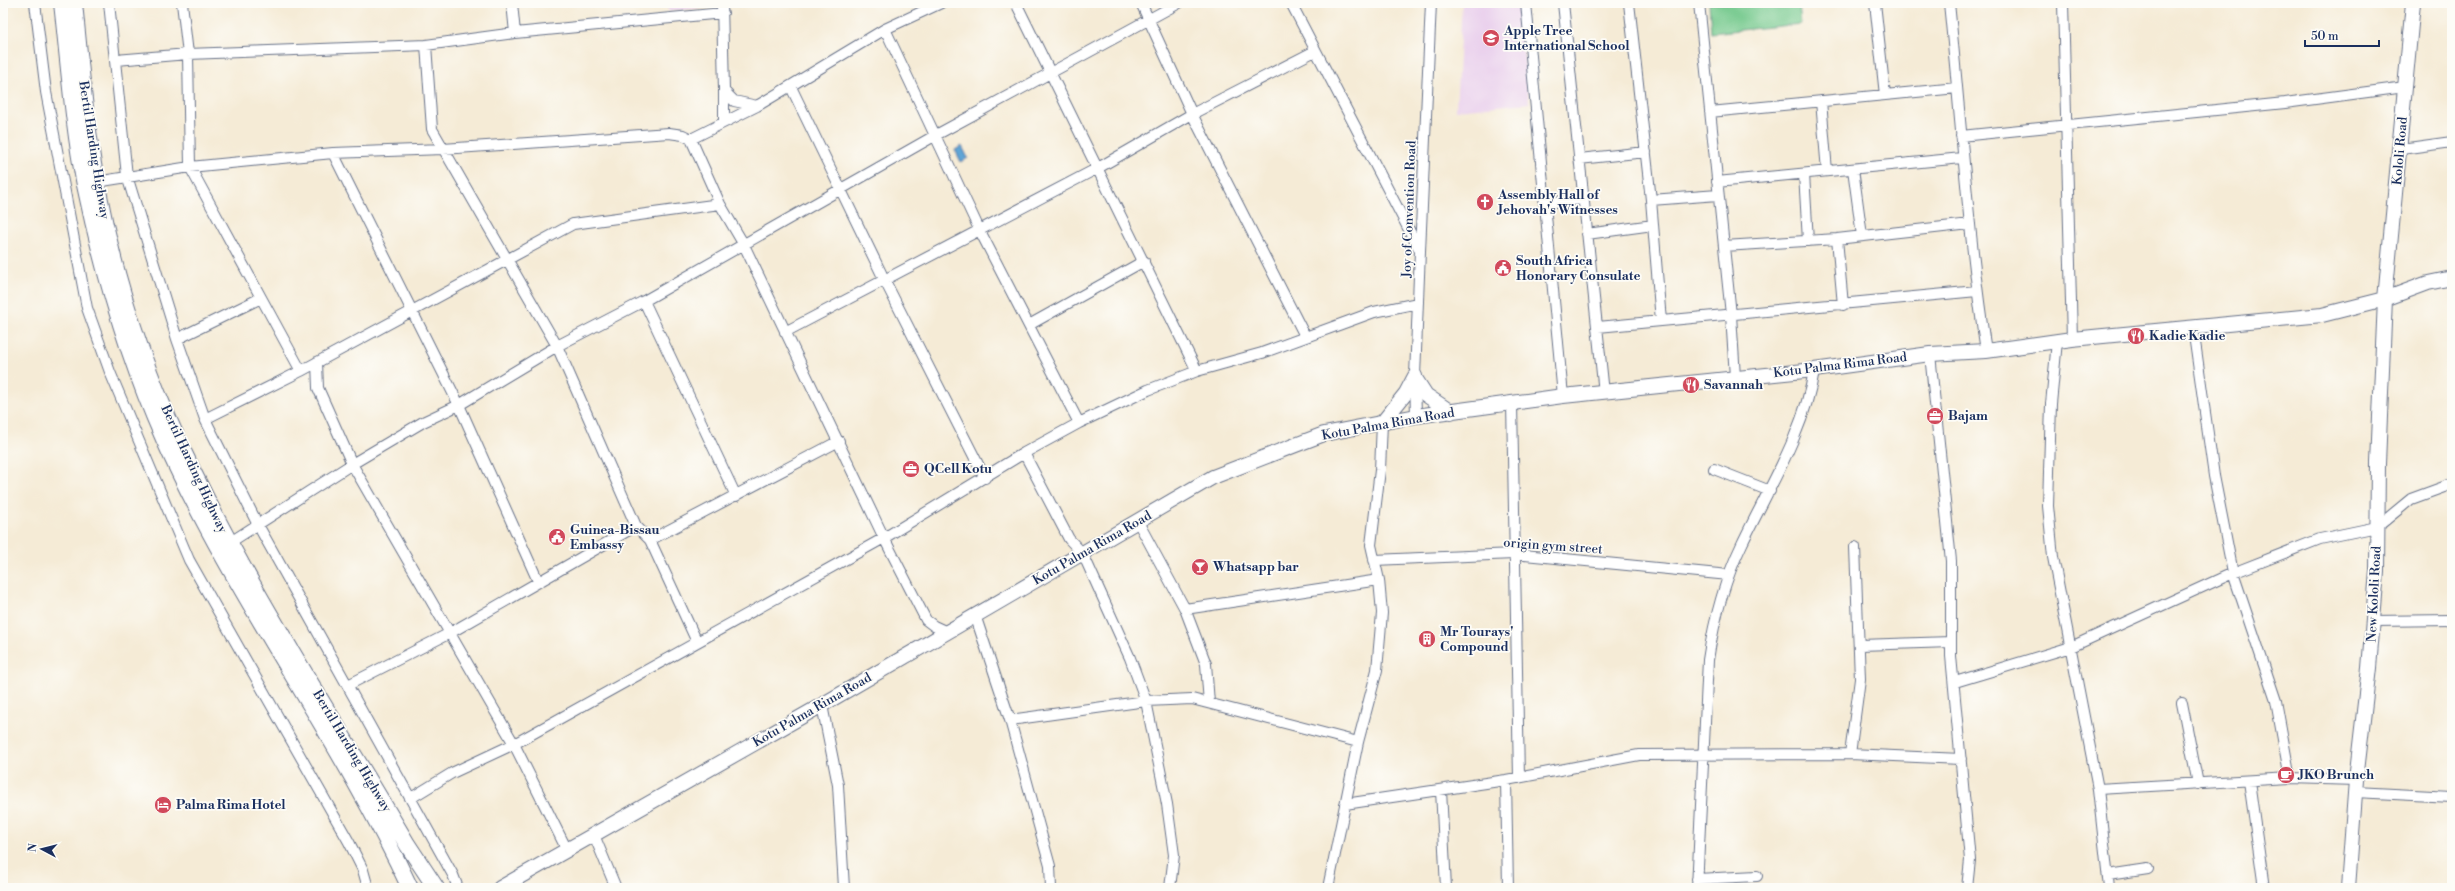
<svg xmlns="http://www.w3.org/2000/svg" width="2455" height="891" font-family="'Libre Bodoni',serif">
<rect width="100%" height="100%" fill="#fdfcf7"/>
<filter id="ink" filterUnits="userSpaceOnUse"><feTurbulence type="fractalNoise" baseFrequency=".025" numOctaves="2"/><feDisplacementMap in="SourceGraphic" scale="8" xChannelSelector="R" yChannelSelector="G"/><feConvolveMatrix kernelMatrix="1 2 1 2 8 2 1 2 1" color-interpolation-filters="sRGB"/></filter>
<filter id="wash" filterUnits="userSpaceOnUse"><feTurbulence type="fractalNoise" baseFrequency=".012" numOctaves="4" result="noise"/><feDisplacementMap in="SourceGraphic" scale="16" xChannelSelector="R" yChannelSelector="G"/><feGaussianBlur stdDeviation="0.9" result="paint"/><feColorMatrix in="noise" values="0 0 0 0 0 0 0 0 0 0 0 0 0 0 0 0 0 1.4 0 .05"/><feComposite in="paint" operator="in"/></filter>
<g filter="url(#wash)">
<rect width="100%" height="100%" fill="#f5ebd6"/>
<path fill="#ead1ed" d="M667 3H712V7L668 11Z
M1462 3H1518L1529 103 1456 110Z"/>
<path fill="#75c98d" stroke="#487c76" d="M1709 3H1799L1801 24 1711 33Z"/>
<path fill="#60a5d5" stroke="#3e6a9a" d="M962 146 968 158 961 162 955 150Z"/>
</g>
<g filter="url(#ink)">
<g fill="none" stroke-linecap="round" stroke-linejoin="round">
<defs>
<path id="street" d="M35 3 46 92 87 308 110 372 189 560 349 842 363 870 368 888
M109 3 127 176 177 339 205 419 258 525 453 875 458 888
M182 3 188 54 190 167 301 371
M512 3 515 33
M722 3 724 91 734 101 757 106
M1016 3 1197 371
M1141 3 1192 114 1305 336
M1291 3 1420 251
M1526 3 1563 396
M1563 3 1604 393
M1629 3 1651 200 1661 321
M1699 3 1731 315 1735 377
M1875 3 1885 95
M1949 3C1961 119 1968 235 1986 351
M2063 3 2072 339
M885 29 979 229 1079 423
M426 45 432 129 557 346 636 526 650 540 697 642
M116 60 188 54 426 45 515 33 723 13
M791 87 884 279 985 478
M1821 101 1827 171
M1710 112 1957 88
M724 122V91
M1961 136 2285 103 2405 87
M691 139 720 204 744 245 884 538 926 620 934 626 947 632
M2401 149 2452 142
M333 153 459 405 538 581
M1579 159 1646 152
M1853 169 1862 236
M1804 174 1808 241
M96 182 190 167 333 153 443 149 669 133 683 135 691 139 757 106 885 29 941 3
M1717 182 1962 158
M1651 200 1718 195
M1544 203 1583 199
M1587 234 1653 225
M1837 239 1843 305
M1724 246 1837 239 1970 224
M644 301 736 496
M1029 325 1144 261
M1598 327 1977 291
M2193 328 2214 476 2233 573 2276 701 2290 778
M785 332 1098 168 1192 114 1315 51
M177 339 261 298
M2057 341 2051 404 2048 506 2053 557 2098 789 2109 888
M1930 354 1951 561V656L1970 860 1967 888
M317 362 318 388 352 464 514 744 567 850
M1512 403 1519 778
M1416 416 1415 376 1420 251 1431 3
M205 419 301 371 573 224 720 204
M1024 453 1069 539 1083 554 1130 658 1146 701 1167 804 1174 855 1170 888
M1714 469 1770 491
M1138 522 1185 609 1206 664 1209 703
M650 540 839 441
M229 543 352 464 423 422 459 405 557 346 644 301 936 135 1179 3
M1374 560 1514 554 1729 575
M1185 609 1379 580
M975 615 1010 720 1050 866 1051 888
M2373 621 2452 620
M1860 645 1951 642
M1955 682 2071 647 2233 573 2320 539 2377 527 2411 499 2452 484
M348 685 450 633 636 526
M2182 703 2198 784
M822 705 838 785 844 888
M1010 720 1146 701 1192 699 1358 742
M1850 754 1860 679 1855 547
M1506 780 1508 888
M2249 781 2264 888
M2098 789 2290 778 2356 780
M1441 790 1446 888
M2355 792 2452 797
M411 798 452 773 514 744 884 538 1024 453 1079 423 1148 390 1197 371 1262 353 1374 312 1418 303
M1345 804 1506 780 1639 755 1850 754 1961 759
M594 835 616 888
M2108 875 2148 869
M1697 879 1757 876
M1328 888 1358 742 1377 670 1382 613 1379 580 1371 545 1380 470 1382 423
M1697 888 1708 660C1714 620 1724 581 1742 544 1768 489 1805 431 1814 370"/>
<path id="secondary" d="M1415 378 1426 395 1451 412
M1382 423 1406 393 1415 376
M500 888 822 705 1213 477 1324 434 1416 416 1563 396 1814 370 1930 354 1986 351 2072 339 2322 315 2385 299 2428 283 2452 278
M2348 888 2356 780 2369 668 2377 571 2378 463 2385 299 2413 3"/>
<path id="primary" d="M62 3C69 64 73 125 85 185 103 271 128 358 164 439 233 595 338 733 410 888
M74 3C80 62 85 122 96 181 112 267 139 356 176 436 241 578 328 709 407 844L436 888"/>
</defs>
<use href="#street" stroke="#677188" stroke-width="12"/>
<use href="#secondary" stroke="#677188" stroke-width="16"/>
<use href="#primary" stroke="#677188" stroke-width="18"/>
<use href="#street" stroke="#fff" stroke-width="10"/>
<use href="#secondary" stroke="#fff" stroke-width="14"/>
<use href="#primary" stroke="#fff" stroke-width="16"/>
</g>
</g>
<defs>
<symbol id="school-disc" viewBox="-11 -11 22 22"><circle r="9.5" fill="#d1495b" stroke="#fdfcf7"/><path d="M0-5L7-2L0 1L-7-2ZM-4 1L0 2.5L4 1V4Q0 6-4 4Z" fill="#fff"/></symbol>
<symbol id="church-disc" viewBox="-11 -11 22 22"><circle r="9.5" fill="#d1495b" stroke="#fdfcf7"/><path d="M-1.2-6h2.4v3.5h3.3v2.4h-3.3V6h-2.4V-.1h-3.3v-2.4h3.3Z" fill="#fff"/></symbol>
<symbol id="civic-disc" viewBox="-11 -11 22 22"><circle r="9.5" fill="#d1495b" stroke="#fdfcf7"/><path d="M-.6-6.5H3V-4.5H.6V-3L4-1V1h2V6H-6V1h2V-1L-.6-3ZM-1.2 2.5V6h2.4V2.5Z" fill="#fff"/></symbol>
<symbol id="restaurant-disc" viewBox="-11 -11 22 22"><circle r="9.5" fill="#d1495b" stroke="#fdfcf7"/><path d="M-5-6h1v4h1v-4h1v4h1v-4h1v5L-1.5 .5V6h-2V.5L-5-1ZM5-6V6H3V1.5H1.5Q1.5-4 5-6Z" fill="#fff"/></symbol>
<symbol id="office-disc" viewBox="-11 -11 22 22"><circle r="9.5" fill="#d1495b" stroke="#fdfcf7"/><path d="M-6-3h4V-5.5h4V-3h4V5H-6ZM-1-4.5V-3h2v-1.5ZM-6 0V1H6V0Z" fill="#fff"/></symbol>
<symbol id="bar-disc" viewBox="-11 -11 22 22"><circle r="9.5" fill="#d1495b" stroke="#fdfcf7"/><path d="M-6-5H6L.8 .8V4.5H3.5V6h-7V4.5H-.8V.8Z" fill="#fff"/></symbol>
<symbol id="building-disc" viewBox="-11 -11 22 22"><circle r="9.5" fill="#d1495b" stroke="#fdfcf7"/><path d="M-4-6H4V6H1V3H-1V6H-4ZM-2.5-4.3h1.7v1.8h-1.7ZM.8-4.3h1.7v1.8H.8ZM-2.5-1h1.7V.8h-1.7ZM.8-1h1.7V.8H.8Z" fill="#fff"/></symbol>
<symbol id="cafe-disc" viewBox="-11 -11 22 22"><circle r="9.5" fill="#d1495b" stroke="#fdfcf7"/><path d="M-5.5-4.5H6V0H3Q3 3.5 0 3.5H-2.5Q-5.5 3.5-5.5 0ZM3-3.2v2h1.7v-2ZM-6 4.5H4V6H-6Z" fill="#fff"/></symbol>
<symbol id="hotel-disc" viewBox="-11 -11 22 22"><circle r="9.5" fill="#d1495b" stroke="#fdfcf7"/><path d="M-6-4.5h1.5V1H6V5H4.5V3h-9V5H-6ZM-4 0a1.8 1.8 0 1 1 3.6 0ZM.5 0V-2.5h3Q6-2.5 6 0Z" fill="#fff"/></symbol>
</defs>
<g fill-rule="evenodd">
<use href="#school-disc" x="1481" y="28" width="20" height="20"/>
<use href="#church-disc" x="1475" y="192" width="20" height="20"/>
<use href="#civic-disc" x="1493" y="258" width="20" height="20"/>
<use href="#restaurant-disc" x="2126" y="326" width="20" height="20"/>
<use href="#restaurant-disc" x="1681" y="375" width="20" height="20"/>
<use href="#office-disc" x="1925" y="406" width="20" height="20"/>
<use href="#office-disc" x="901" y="459" width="20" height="20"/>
<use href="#civic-disc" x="547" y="527" width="20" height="20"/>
<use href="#bar-disc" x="1190" y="557" width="20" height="20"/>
<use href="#building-disc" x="1417" y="629" width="20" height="20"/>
<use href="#cafe-disc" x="2276" y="765" width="20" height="20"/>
<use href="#hotel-disc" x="153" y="795" width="20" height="20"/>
</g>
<g text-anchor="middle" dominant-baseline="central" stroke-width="3.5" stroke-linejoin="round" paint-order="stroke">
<g font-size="13" font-weight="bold" fill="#1b2f5e" stroke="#fdfcf7" text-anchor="start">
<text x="1504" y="31">Apple Tree<tspan x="1504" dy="15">International School</tspan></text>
<text x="1498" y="195">Assembly Hall of<tspan x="1498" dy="15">Jehovah's Witnesses</tspan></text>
<text x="1516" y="261">South Africa<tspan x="1516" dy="15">Honorary Consulate</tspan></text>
<text x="2149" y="336">Kadie Kadie</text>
<text x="1704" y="385">Savannah</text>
<text x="1948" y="416">Bajam</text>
<text x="924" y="469">QCell Kotu</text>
<text x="570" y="530">Guinea-Bissau<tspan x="570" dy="15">Embassy</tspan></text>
<text x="1213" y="567">Whatsapp bar</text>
<text x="1440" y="632">Mr Tourays'<tspan x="1440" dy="15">Compound</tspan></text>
<text x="2299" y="775">JKO Brunch</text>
<text x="176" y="805">Palma Rima Hotel</text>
</g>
<g font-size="13" fill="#1b2f5e" stroke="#fdfcf7">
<text transform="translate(94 150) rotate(81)">Bertil Harding Highway</text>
<text transform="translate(2400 151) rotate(-85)">Kololi Road</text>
<text transform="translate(1409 209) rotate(-88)">Joy of Convention Road</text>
<text transform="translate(1840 365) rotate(-7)">Kotu Palma Rima Road</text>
<text transform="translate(1388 424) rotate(-10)">Kotu Palma Rima Road</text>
<text transform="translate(194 469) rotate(65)">Bertil Harding Highway</text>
<text transform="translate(1553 546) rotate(4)">origin gym street</text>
<text transform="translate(1092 548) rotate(-30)">Kotu Palma Rima Road</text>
<text transform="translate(2374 594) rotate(-87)">New Kololi Road</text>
<text transform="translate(812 710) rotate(-30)">Kotu Palma Rima Road</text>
<text transform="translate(352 751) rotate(59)">Bertil Harding Highway</text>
</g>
</g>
<rect width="2455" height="891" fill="none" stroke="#fdfcf7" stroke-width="16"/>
<g transform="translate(42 849) rotate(277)" stroke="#fdfcf7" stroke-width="3" paint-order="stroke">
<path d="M0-3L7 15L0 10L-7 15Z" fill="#1b2f5e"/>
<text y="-6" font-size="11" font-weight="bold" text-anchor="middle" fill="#1b2f5e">N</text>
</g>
<path d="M2305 40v6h74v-6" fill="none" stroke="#1b2f5e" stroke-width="2"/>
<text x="2311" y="40" font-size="12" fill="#1b2f5e" stroke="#fdfcf7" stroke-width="3" paint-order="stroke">50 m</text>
</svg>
